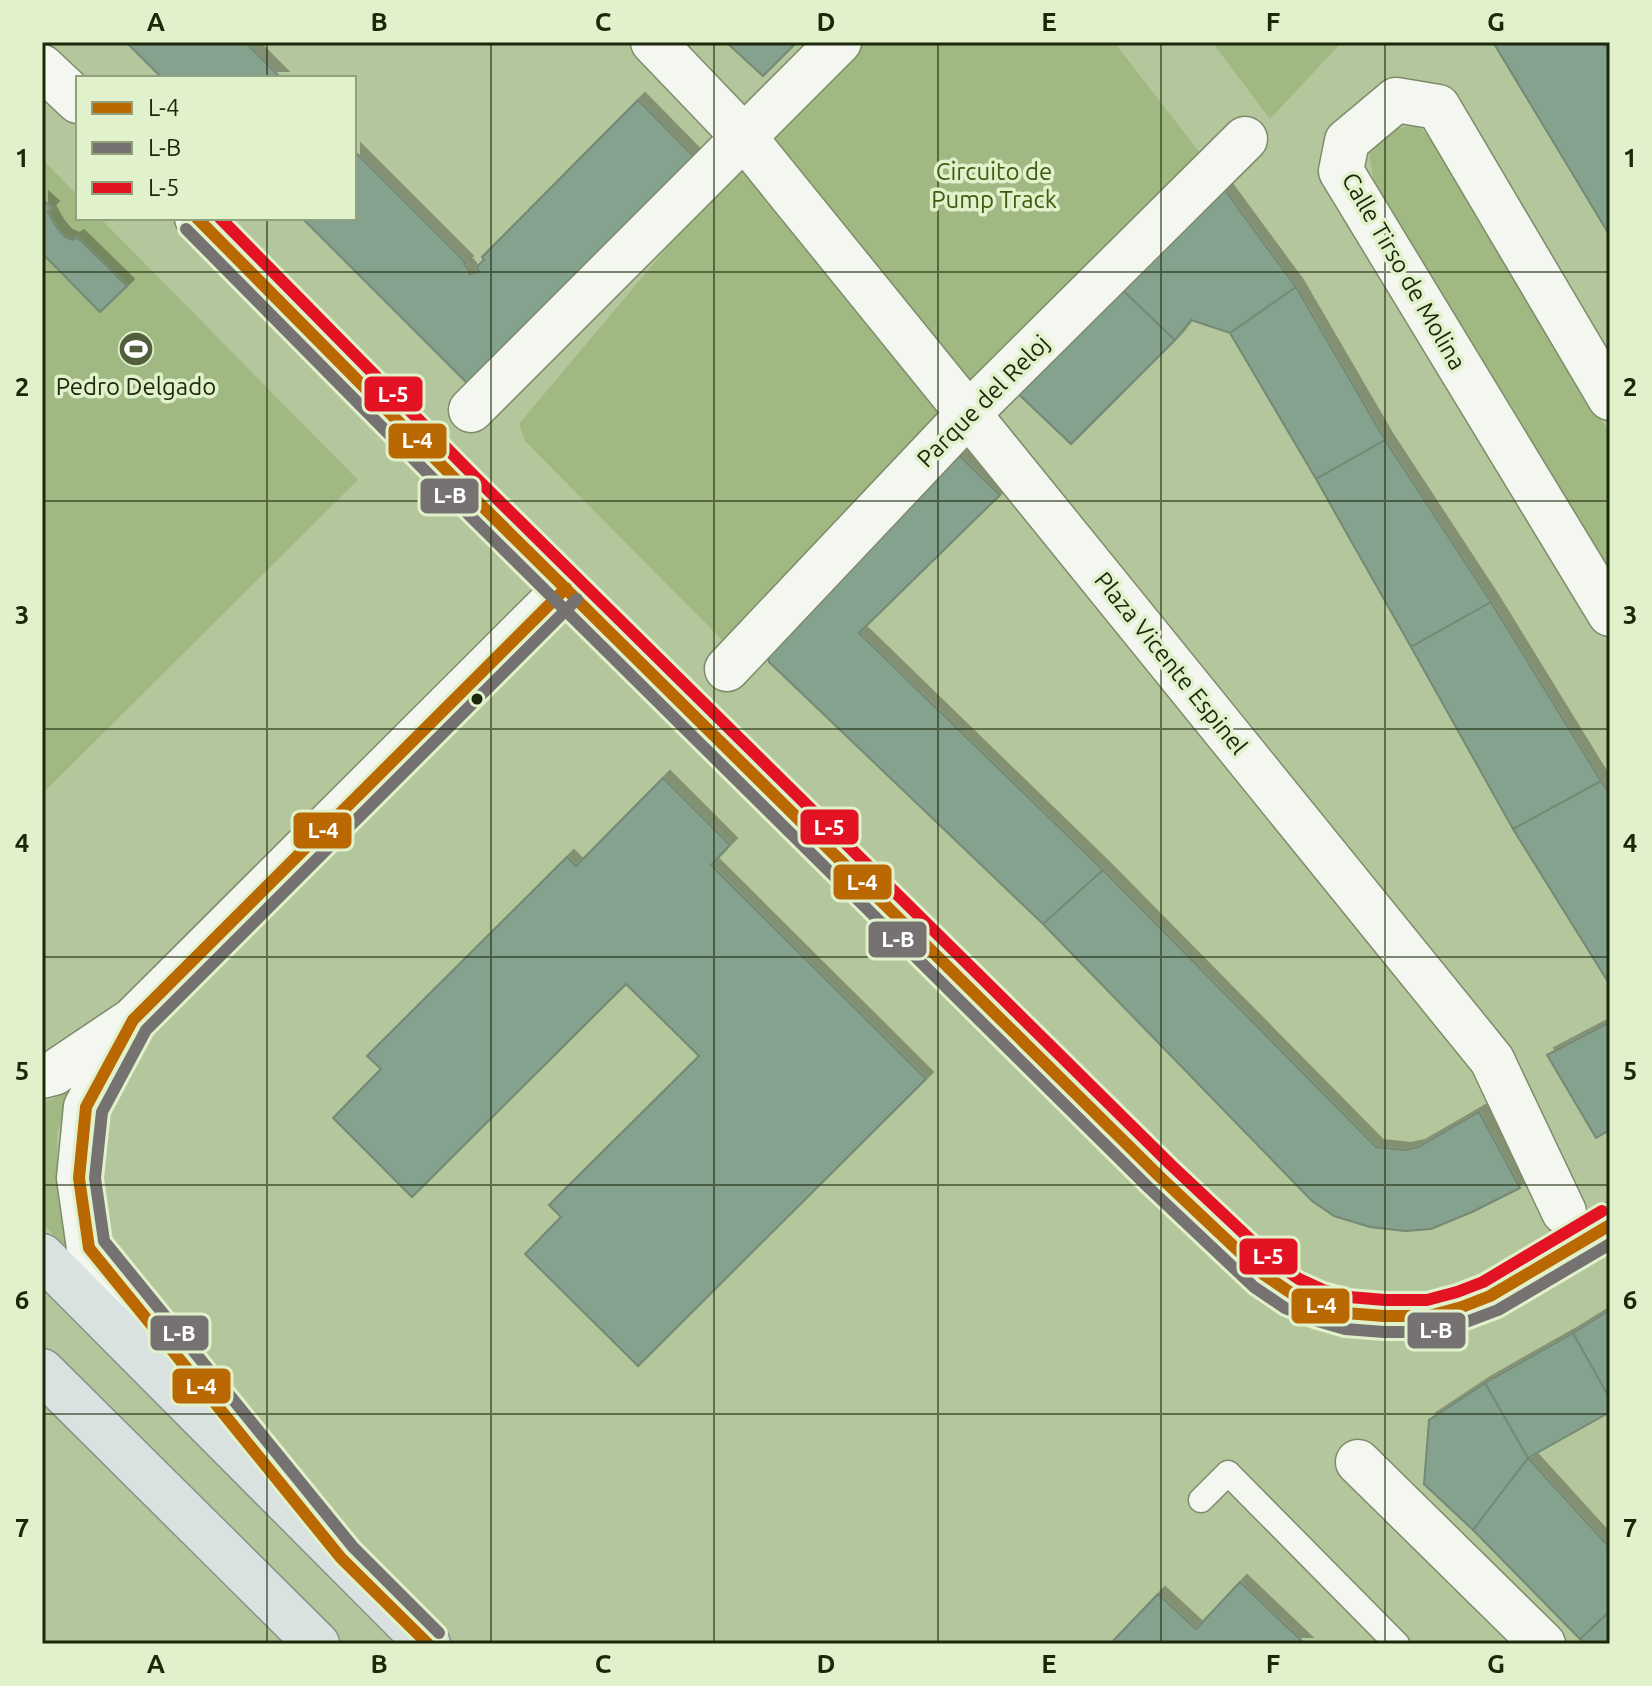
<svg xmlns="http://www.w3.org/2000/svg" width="1652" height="1686" font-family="Ubuntu,sans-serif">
<defs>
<filter id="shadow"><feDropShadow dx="7" dy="-7" stdDeviation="0" flood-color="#0004"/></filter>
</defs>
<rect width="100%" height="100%" fill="#b3c69c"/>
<path fill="#a0b882" d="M839 42H1114L1214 171 976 394 773 140 769 111Z
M1212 42H1342L1270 119Z
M1417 125 1445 152 1610 434V583L1374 183 1368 147 1386 130Z
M42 159 78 196V218H100L358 480 42 794Z
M739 162 969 413 725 643 525 441 519 424Z
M85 1075 57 1131 58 1201 76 1258 42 1223V1103L55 1098Z"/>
<path fill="#84a28e" stroke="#748975" stroke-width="2" filter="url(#shadow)" d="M126 42H245L281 78H162Z
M726 42H797L763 76Z
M1493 42H1603L1610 54V236Z
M638 100 698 161 472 388 302 218H354V151L466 263 464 264 469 270V274L479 272 477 266 484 260 482 257Z
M1221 185 1296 287 1230 333 1191 320 1175 340 1114 282Z
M42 199 52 208 48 212 57 228 65 237 73 240 77 237 127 286 100 312 42 253Z
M1114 282 1175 340 1071 444 1008 384Z
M1296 287 1385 440 1316 479 1230 333Z
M1385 440 1491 602 1411 647 1316 479Z
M946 443 1000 495 859 633 1103 870 1043 924 769 662 768 628Z
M1491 602 1601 781 1513 829 1411 647Z
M663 778 730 845 711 865 926 1079 638 1366 525 1254 561 1217 549 1205 699 1056 626 984 412 1197 333 1118 381 1069 367 1056 567 857 576 866Z
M1601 781 1610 795V985L1513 829Z
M1103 870 1376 1147 1404 1150 1418 1147 1479 1112 1520 1188 1472 1212 1431 1229 1405 1231 1370 1227 1334 1216 1312 1201 1043 924Z
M1610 1022V1130L1596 1138 1547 1055Z
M1610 1310V1399L1573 1333Z
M1573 1333 1610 1399V1412L1528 1458 1485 1383Z
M1485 1383 1528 1458 1473 1530 1424 1484 1429 1420Z
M1528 1458 1610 1548V1611L1580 1639 1473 1530Z
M1240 1582 1305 1644H1110L1158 1594 1196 1629Z
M1610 1611V1644H1585L1580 1639Z"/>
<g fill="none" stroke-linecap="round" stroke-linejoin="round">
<defs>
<path id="lane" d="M1201 1500 1228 1473 1397 1644"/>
<path id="street" d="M653 42 744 137 1492 1060 1564 1212
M42 67 78 101
M197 218 467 491 1159 1176 1263 1274 1291 1293 1318 1305 1346 1313 1384 1316H1429L1462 1307 1490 1296 1610 1225
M1610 398 1438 107 1396 100 1347 141 1341 171 1610 614
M471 410 839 42
M727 669 969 413 1245 139
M130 1026 86 1107 79 1178 89 1248 236 1428
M42 1076 54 1073 133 1020 566 588
M1358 1462 1543 1644"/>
<path id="primary" d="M42 1256 428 1644
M42 1371 317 1644"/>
</defs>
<use href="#lane" stroke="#7e8c6b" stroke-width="27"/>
<use href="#street" stroke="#7e8c6b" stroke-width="47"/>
<use href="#primary" stroke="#82968a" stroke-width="47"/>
<use href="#lane" stroke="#f4f6f0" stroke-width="24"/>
<use href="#street" stroke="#f4f6f0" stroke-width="44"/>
<use href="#primary" stroke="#d9e2e1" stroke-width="44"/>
<defs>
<path id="bus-1" d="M197 218 467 491 1159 1176 1263 1274 1291 1293 1318 1305 1346 1313 1384 1316H1429L1462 1307 1490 1296 1610 1225
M428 1644 341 1558 89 1248 79 1178 86 1107 133 1020 566 588"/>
<path id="bus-2" d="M186 229 456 502 1148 1187 1254 1287 1285 1308 1314 1320 1345 1329 1384 1332H1430L1466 1322 1498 1310 1610 1244
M439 1633 353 1547 104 1241 95 1178 102 1112 146 1030 577 599"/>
<path id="bus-3" d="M220 218 478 480 1170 1164 1273 1261 1299 1279 1323 1290 1349 1297 1385 1300H1427L1457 1292 1483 1282 1602 1211"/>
</defs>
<use href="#bus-1" stroke="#e0f1cb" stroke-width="18"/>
<use href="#bus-2" stroke="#e0f1cb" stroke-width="18"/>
<use href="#bus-3" stroke="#e0f1cb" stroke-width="18"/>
<use href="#bus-1" stroke="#ba6802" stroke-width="12"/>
<use href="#bus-2" stroke="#767271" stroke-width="12"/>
<use href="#bus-3" stroke="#e31323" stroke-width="12"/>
</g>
<path fill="none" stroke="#1c2809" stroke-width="2" stroke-opacity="0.55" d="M267 42V78M491 42V1644M714 42V1644M938 42V1644M1161 42V1644M1385 42V1644M267 218V1644M42 272H1610M42 501H1610M42 729H1610M42 957H1610M42 1185H1610M42 1414H1610"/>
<defs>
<symbol id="stadium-disc" viewBox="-11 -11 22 22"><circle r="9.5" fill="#515f3c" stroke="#e0f1cb"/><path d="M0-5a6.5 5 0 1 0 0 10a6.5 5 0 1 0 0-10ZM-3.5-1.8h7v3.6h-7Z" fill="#fff"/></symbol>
</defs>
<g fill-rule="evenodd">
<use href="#stadium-disc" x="116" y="329" width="40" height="40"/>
</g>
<circle fill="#1c2809" stroke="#e0f1cb" stroke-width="3" cx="477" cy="699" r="7"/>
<g text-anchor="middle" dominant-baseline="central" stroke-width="7" stroke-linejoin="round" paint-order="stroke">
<g font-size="24" fill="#405b0f" stroke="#e0f1cb">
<text x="994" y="171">Circuito de<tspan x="994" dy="28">Pump Track</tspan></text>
</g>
<g font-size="24" fill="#1c2809" stroke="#e0f1cb">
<text transform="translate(1404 271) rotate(60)">Calle Tirso de Molina</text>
<text transform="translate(983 401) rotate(-45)">Parque del Reloj</text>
<text transform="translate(1171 663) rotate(51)">Plaza Vicente Espinel</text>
</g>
<g font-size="24" fill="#1c2809" stroke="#e0f1cb">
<text x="136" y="386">Pedro Delgado</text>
</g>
</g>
<g stroke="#e0f1cb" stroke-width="3">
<rect x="363" y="375" width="61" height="38" rx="8" fill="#e31323"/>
<rect x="387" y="422" width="61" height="38" rx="8" fill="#ba6802"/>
<rect x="419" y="477" width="61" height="38" rx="8" fill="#767271"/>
<rect x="799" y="808" width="61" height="38" rx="8" fill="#e31323"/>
<rect x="292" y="811" width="61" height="39" rx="8" fill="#ba6802"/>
<rect x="832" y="863" width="61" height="38" rx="8" fill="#ba6802"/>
<rect x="867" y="920" width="61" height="39" rx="8" fill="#767271"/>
<rect x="1238" y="1237" width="61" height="39" rx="8" fill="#e31323"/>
<rect x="1290" y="1287" width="61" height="38" rx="8" fill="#ba6802"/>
<rect x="1406" y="1311" width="61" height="39" rx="8" fill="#767271"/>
<rect x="149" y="1314" width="61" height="38" rx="8" fill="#767271"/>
<rect x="171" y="1367" width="61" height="38" rx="8" fill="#ba6802"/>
</g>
<g font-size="22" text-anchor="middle" font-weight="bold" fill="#fff">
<text x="393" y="402">L-5</text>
<text x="417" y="448">L-4</text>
<text x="450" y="503">L-B</text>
<text x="829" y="835">L-5</text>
<text x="323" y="838">L-4</text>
<text x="862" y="890">L-4</text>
<text x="898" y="947">L-B</text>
<text x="1268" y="1264">L-5</text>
<text x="1321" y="1313">L-4</text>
<text x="1436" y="1338">L-B</text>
<text x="179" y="1341">L-B</text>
<text x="201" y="1394">L-4</text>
</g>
<rect width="1652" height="1686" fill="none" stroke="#e0f1cb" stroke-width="88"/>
<rect x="76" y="76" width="280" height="144" fill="#e0f1cb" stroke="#92a17d" stroke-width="2"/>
<rect x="92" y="102" width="40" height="12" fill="#ba6802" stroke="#92a17d" stroke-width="2"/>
<text x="148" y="116" font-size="24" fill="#1c2809">L-4</text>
<rect x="92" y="142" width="40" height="12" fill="#767271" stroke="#92a17d" stroke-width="2"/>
<text x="148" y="156" font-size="24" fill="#1c2809">L-B</text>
<rect x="92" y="182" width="40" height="12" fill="#e31323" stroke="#92a17d" stroke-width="2"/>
<text x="148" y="196" font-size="24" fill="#1c2809">L-5</text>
<rect x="44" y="44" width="1564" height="1598" fill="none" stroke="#1c2809" stroke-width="3"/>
<g font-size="26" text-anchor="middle" font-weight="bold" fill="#1c2809">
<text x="156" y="31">A</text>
<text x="379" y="31">B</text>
<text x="603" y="31">C</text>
<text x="826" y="31">D</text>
<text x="1049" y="31">E</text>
<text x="1273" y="31">F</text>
<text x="1496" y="31">G</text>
<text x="22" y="167">1</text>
<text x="1630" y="167">1</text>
<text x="22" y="396">2</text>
<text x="1630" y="396">2</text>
<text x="22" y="624">3</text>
<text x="1630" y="624">3</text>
<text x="22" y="852">4</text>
<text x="1630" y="852">4</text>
<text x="22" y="1080">5</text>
<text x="1630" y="1080">5</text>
<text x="22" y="1309">6</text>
<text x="1630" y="1309">6</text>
<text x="22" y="1537">7</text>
<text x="1630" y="1537">7</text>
<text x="156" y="1673">A</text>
<text x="379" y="1673">B</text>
<text x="603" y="1673">C</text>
<text x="826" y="1673">D</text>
<text x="1049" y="1673">E</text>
<text x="1273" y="1673">F</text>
<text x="1496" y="1673">G</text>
</g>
</svg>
